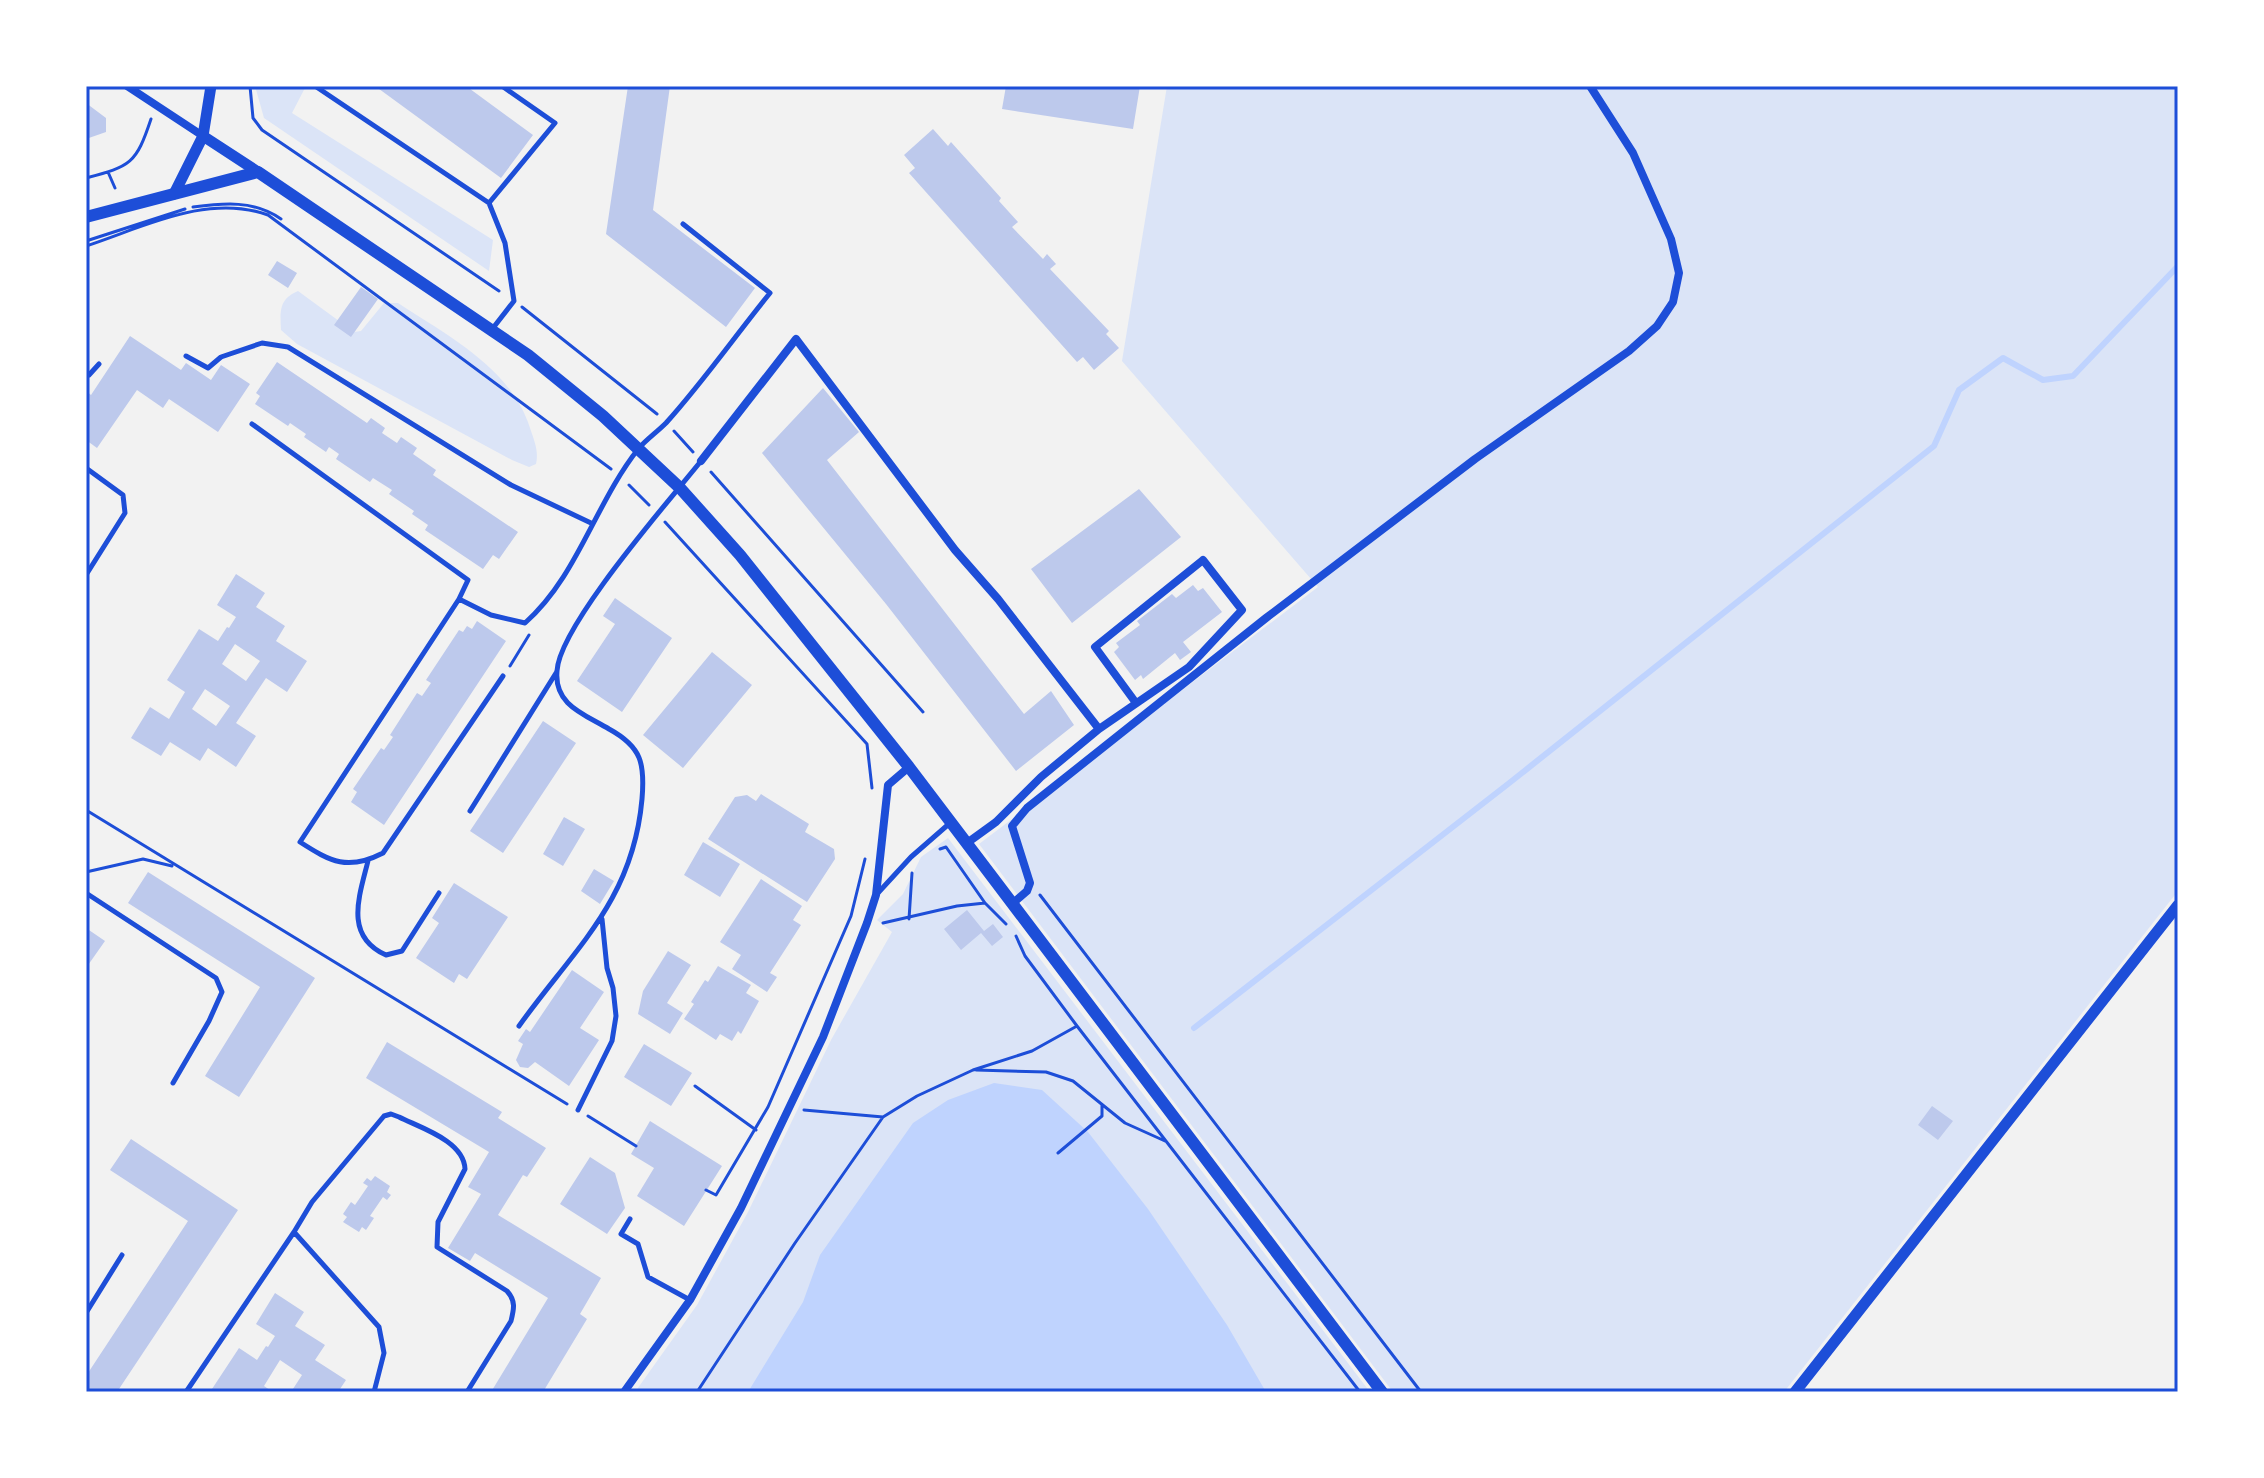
<svg xmlns="http://www.w3.org/2000/svg" width="2264" height="1478" font-family="Mulish,sans-serif">
<rect width="100%" height="100%" fill="#f2f2f2"/>
<path fill="#dbe4f7" d="M255 86H306L292 113 493 240 489 271 264 118Z
M1167 86H2178V891L1784 1392H1393L979 844 1318 587 1122 361Z
M298 291 354 332 361 331 384 303H398C448 336 511 368 530 428 534 440 539 451 536 464L529 467 512 460 297 344 281 330C280 311 279 299 298 291Z
M948 838 1370 1392H635L697 1305 748 1212 831 1040 892 932 877 920 903 894 921 857Z"/>
<path fill="#bfd3fe" d="M994 1083 1042 1090 1088 1132 1148 1209 1227 1325 1266 1392H748L803 1302 820 1255 913 1123 948 1100Z"/>
<g fill="none" stroke-linecap="round" stroke-linejoin="round">
<path stroke="#bfd3fe" stroke-width="6" d="M1194 1028 1508 784 1934 446 1959 390 2003 358 2043 380 2073 376 2178 266"/>
</g>
<path fill="#bdc9ec" fill-rule="evenodd" d="M375 86H466L533 135 501 178Z
M628 86H670L653 210 755 288 726 327 606 234Z
M1006 86H1140L1133 129 1002 109Z
M86 103 106 118V132L86 139Z
M933 129 948 146 951 142 1001 198 999 201 1018 222 1012 227 1043 259 1047 254 1056 264 1050 269 1109 331 1106 334 1119 348 1094 370 1083 357 1077 362 909 173 915 168 904 155Z
M277 261 297 273 288 288 268 275Z
M361 287 378 299 351 337 334 325Z
M130 336 181 370 186 363 211 380 221 365 250 384 218 432 169 399 163 408 137 390 97 448 86 440V391L91 395Z
M277 362 367 423 371 418 385 428 382 433 397 443 401 437 417 448 413 454 436 470 433 475 518 532 499 559 493 555 483 569 425 530 428 525 412 514 414 511 389 494 392 490 373 478 370 482 336 459 339 454 329 447 326 452 304 437 306 434 290 423 288 426 255 404 260 396 256 393Z
M823 388 859 432 827 460 1024 714 1051 691 1074 725 1016 771 886 604 762 453Z
M1139 489 1181 537 1072 623 1031 569Z
M236 574 265 593 256 607 285 626 276 641 307 661 287 692 266 678 236 723 256 736 236 767 208 748 200 761 170 742 161 756 131 738 150 707 169 719 185 692 167 680 199 629 218 641 227 627 229 628 236 617 217 605ZM235 644 260 661 246 681 222 664ZM205 689 230 706 216 726 192 709Z
M1193 585 1198 591 1203 588 1222 612 1183 642 1191 652 1180 660 1175 653 1143 679 1141 675 1135 680 1114 652 1119 647 1116 643 1140 625 1137 621 1172 594 1176 598Z
M615 598 672 638 622 712 577 681 615 624 603 616Z
M477 621 506 641 384 825 351 802 357 792 353 789 381 748 384 750 393 737 390 735 417 693 422 696 431 683 426 680 459 630 463 632 467 626 472 629Z
M712 652 752 685 683 768 643 735Z
M543 721 576 743 503 853 470 831Z
M761 794 809 824 805 832 834 849 835 859 807 902 708 839 735 797 747 795 756 801Z
M564 817 585 829 563 866 543 854Z
M703 842 740 864 720 897 684 875Z
M594 869 614 881 600 904 581 891Z
M148 872 315 978 239 1097 205 1076 260 987 128 903Z
M761 879 802 906 793 920 801 925 770 973 777 977 767 992 732 969 741 955 720 942Z
M454 883 508 917 467 979 459 974 454 983 416 958 439 923 432 918Z
M967 910 984 931 993 924 1003 937 992 946 981 933 961 950 944 929Z
M86 928 105 941 86 968Z
M668 951 691 965 667 1003 683 1013 670 1034 638 1014 643 991Z
M718 966 751 985 746 993 759 1001 741 1034 738 1031 732 1041 720 1034 716 1040 684 1019 694 1004 691 1002 705 980 708 982Z
M572 970 604 992 580 1028 599 1040 569 1086 535 1062 528 1068 520 1067 516 1060 523 1044 518 1041 526 1029 530 1032Z
M387 1042 502 1112 498 1118 546 1148 527 1177 523 1175 498 1215 601 1278 580 1314 587 1319 543 1392H491L548 1298 475 1253 470 1261 448 1248 481 1194 468 1187 489 1152 366 1078Z
M644 1044 692 1073 671 1106 624 1077Z
M1932 1106 1953 1121 1938 1140 1918 1125Z
M650 1121 722 1166 684 1226 637 1196 654 1168 631 1154Z
M131 1139 238 1210 117 1392H86V1376L188 1221 110 1170Z
M590 1157 615 1173 625 1208 607 1234 560 1204Z
M375 1176 390 1186 387 1192 391 1195 387 1200 383 1197 370 1216 374 1218 366 1230 362 1227 359 1232 343 1222 347 1217 343 1214 351 1202 355 1205 368 1186 363 1183 367 1178 371 1181Z
M275 1293 304 1312 295 1326 325 1345 315 1360 346 1380 338 1392H291L302 1375 280 1360 264 1386 273 1392H210L239 1348 257 1360 266 1346 268 1347 275 1336 256 1324Z"/>
<g fill="none" stroke-linecap="round" stroke-linejoin="round">
<path stroke="#1d4ed8" stroke-width="3" d="M250 86 253 118 262 130 499 291
M108 172 115 188
M86 178C131 166 136 164 151 119
M193 207C224 203 254 200 281 219
M86 241 185 209
M86 246C144 227 208 193 268 215L611 469
M522 307 657 414
M674 431 693 452
M711 472 923 712
M629 485 649 505
M665 522 867 744 872 788
M510 666 529 635
M86 810 567 1104
M940 849 946 847 985 903 1006 924
M86 872 143 859 172 866
M1040 895 1421 1392
M909 919 912 873
M883 923 957 906 985 903
M1016 936 1025 956 1077 1026 1360 1392
M976 1070 1046 1072 1073 1081 1125 1123 1165 1141
M695 1086 756 1130
M804 1110 883 1117
M588 1116 636 1146
M1058 1153 1102 1116V1105
M706 1190 716 1195 768 1107 851 916 865 859
M697 1392 795 1243 883 1117 917 1096 973 1070 1032 1051 1077 1026"/>
<path stroke="#1d4ed8" stroke-width="5" d="M315 86 489 203
M493 328 514 301 505 243 489 203 555 123 502 86
M186 356 208 368 221 357 262 343 288 347 511 485 591 523
M86 374 89 375 99 364
M252 424 468 580 459 599 491 615 525 623C578 576 595 503 639 448 647 439 657 432 666 423 703 382 735 336 770 293L683 224
M86 468 123 495 125 513 86 575
M459 599 300 842C331 862 348 871 383 853L503 676
M470 811 556 673
M368 861C359 897 344 936 386 955L402 951 439 893
M86 893 216 978 222 992 209 1021 173 1083
M877 894 911 857 950 823
M519 1026C574 949 633 901 642 799 645 764 642 747 609 729 584 714 554 705 557 671 559 626 669 501 701 461
M578 1110 612 1041 616 1016 613 988 607 968 602 919
M630 1219 621 1234 638 1244 648 1277 690 1300
M294 1232 312 1202 384 1116 391 1114 399 1117C421 1128 464 1141 465 1169L438 1222 437 1247 507 1291C516 1301 514 1309 511 1321L467 1392
M86 1313 122 1255
M186 1392 294 1232 379 1327 384 1353 374 1392"/>
<path stroke="#1d4ed8" stroke-width="8" d="M127 86 203 136
M701 461 796 339 955 550 998 599 1099 729 1041 777 996 822 967 843
M1099 729 1189 667 1242 610 1203 560 1095 647 1136 703
M1012 904 1027 891 1030 883 1012 826 1027 808 1266 618 1475 459 1629 351 1657 326 1673 302 1679 273 1671 239 1633 153 1590 86
M624 1392 690 1300 741 1208 823 1037 867 923 876 895 888 785 909 767"/>
<path stroke="#1d4ed8" stroke-width="11" d="M203 136 258 172
M174 194 203 136 211 86
M1795 1392 2178 905"/>
<path stroke="#1d4ed8" stroke-width="12" d="M86 217 258 172 528 355 603 416 680 488 740 555 909 767 1382 1392"/>
</g>
<rect width="2264" height="1478" fill="none" stroke="#ffffff" stroke-width="176"/>
<rect x="88" y="88" width="2088" height="1302" fill="none" stroke="#1d4ed8" stroke-width="3"/>
</svg>
